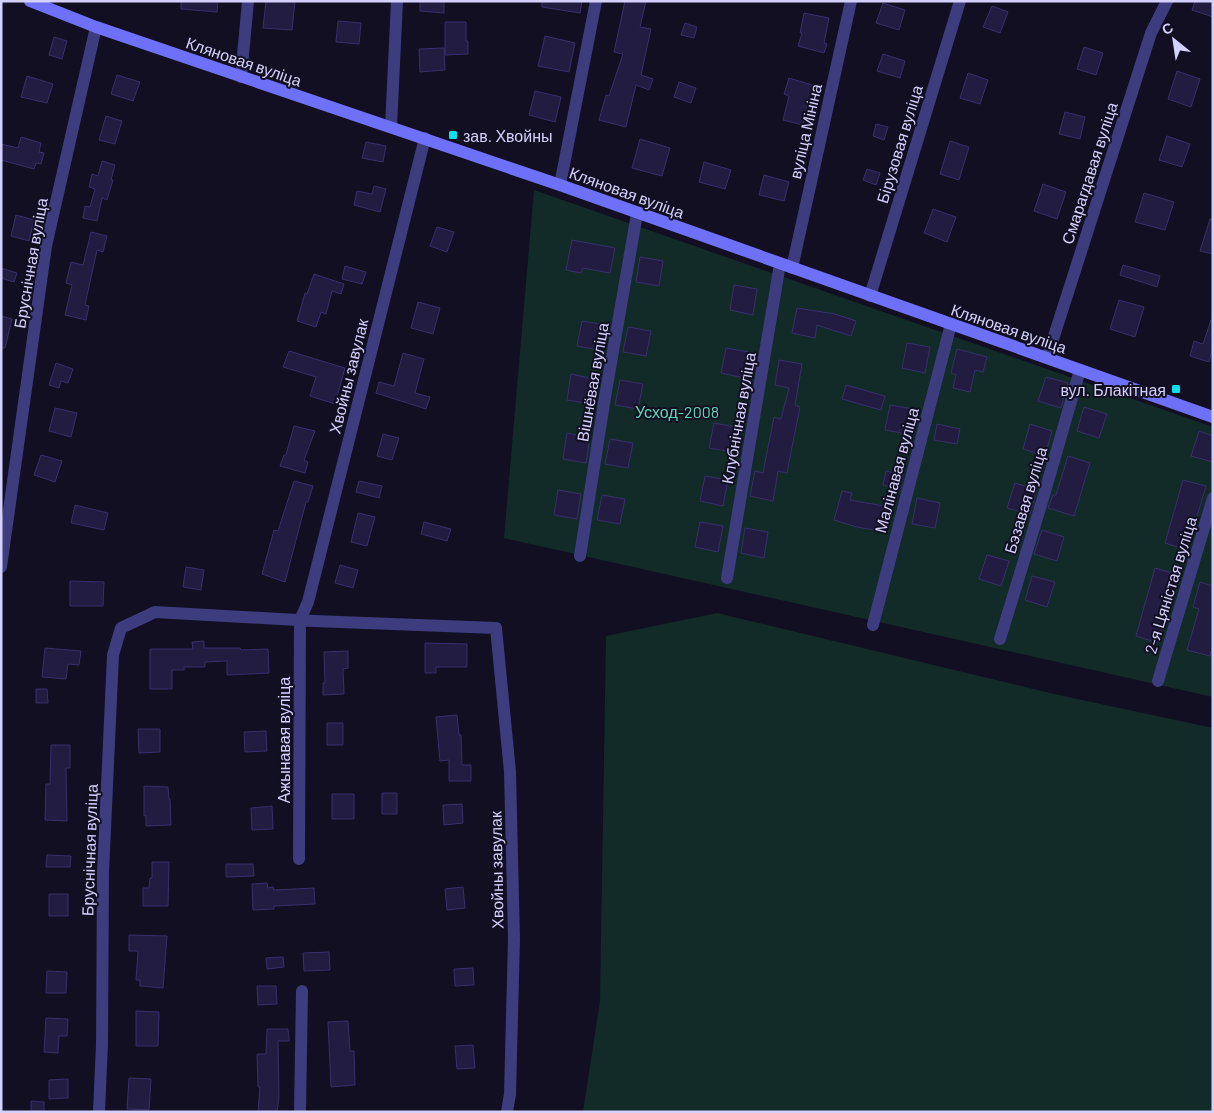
<svg xmlns="http://www.w3.org/2000/svg" width="1214" height="1113" font-family="Barlow,sans-serif">
<rect width="100%" height="100%" fill="#110f21"/>
<path fill="#122b29" d="M534 190 1213 427V697L504 538Z
M717 613 1054 694 1213 728V1112H583L600 1001 606 636Z"/>
<path fill="#221c41" stroke="#382f6c" d="M181 1H218L217 12 181 9Z
M266 1H295L292 30 263 28Z
M420 1H444V13L420 11Z
M542 1H582L580 13 542 7Z
M625 1H646L640 27 651 29 641 75 653 79 649 90 636 85 626 127 599 120 606 95 609 96 623 54 614 52Z
M1195 1H1213V17L1192 10Z
M883 3 905 10 899 30 876 23Z
M992 6 1008 12 1000 33 983 27Z
M804 13 829 18 824 43 827 44 824 53 798 46 802 33H800Z
M338 21 361 23 359 44 336 42Z
M445 22H466V41H468V54L445 55Z
M685 23 697 27 694 38 681 35Z
M545 36 575 43 569 72 538 66Z
M54 37 67 41 62 59 49 55Z
M1084 47 1103 53 1096 75 1077 69Z
M444 48 445 70 420 72 419 49Z
M883 54 905 61 900 78 877 71Z
M1177 71 1200 79 1191 107 1168 99Z
M968 73 988 80 980 104 960 98Z
M117 75 140 82 133 101 111 94Z
M27 76 53 84 47 103 21 97Z
M789 78 819 87 814 103 808 102 803 125 783 120 789 96 784 94Z
M679 82 696 88 691 103 674 97Z
M535 91 561 97 555 122 529 115Z
M1065 112 1085 117 1080 139 1059 134Z
M106 116 122 121 115 144 99 140Z
M876 124 888 127 884 140 873 136Z
M1167 136 1190 144 1182 167 1159 160Z
M21 137 41 143 39 152 44 153 41 164 36 163 34 169 1 160V144L18 148Z
M640 139 670 148 662 176 632 168Z
M950 141 969 147 959 180 940 174Z
M366 142 386 146 383 162 362 158Z
M102 161 115 165 111 180H113L107 200 102 198 97 221 83 218 85 206 90 207 95 189 89 187 92 174 98 176Z
M704 162 731 170 725 189 699 182Z
M867 169 880 173 876 185 863 180Z
M764 175 789 182 784 201 759 195Z
M1043 184 1066 192 1057 219 1034 211Z
M374 186 386 189 380 212 354 205 357 191 372 194Z
M1144 193 1174 202 1165 230 1135 222Z
M933 209 956 217 947 242 924 233Z
M16 215 34 220 29 241 11 236Z
M1210 219H1213V254L1200 251Z
M437 227 454 232 447 252 430 246Z
M91 232 107 236 103 252 97 250 85 305 89 306 86 320 65 315 72 285 66 283 71 262 83 265Z
M572 240 615 248 610 273 583 268 581 273 566 270Z
M640 257 663 261 659 286 636 282Z
M1123 265 1160 276 1157 287 1120 275Z
M345 266 366 272 362 284 342 279Z
M1 268 17 273 14 282 1 278Z
M314 274 344 284 341 294 332 291 326 314 321 312 316 327 297 321 305 293 307 294Z
M734 285 757 289 753 315 730 310Z
M1119 300 1144 307 1135 337 1110 329Z
M418 302 440 308 433 334 411 328Z
M797 308 835 314 856 321 851 336 817 325 815 338 792 333Z
M1 316 12 319 5 348H1Z
M1211 320 1213 321V348L1209 362 1190 356 1194 341 1203 344Z
M582 321 605 325 600 350 577 346Z
M628 327 651 331 646 356 623 352Z
M907 343 930 347 925 373 902 368Z
M726 348 749 352 744 378 721 373Z
M957 349 987 357 983 372 975 370 970 392 953 388 956 375 951 373Z
M289 351 345 368 335 404 310 396 316 377 283 367Z
M403 353 424 359 415 393 430 397 426 409 376 393 379 382 394 386Z
M779 360 802 364 795 405 800 407 792 447 787 473 778 471 773 501 750 496 755 471 763 473 774 417 781 419 789 388 775 385Z
M56 363 73 369 68 383 61 381 59 388 49 385Z
M571 374 594 379 590 404 567 400Z
M1046 377 1068 383 1061 408 1038 401Z
M620 380 643 384 638 409 615 405Z
M846 385 885 396 881 410 842 399Z
M890 405 913 409 908 434 885 430Z
M1084 407 1107 414 1099 438 1077 431Z
M55 408 77 413 71 437 49 431Z
M714 423 736 427 732 452 709 448Z
M937 424 960 429 957 444 934 440Z
M1030 424 1052 431 1045 456 1023 449Z
M294 426 315 431 304 460 308 462 305 473 280 466 284 455H286Z
M1199 431 1213 436V462L1191 456Z
M567 433 590 438 586 463 563 459Z
M383 434 399 438 392 460 377 456Z
M610 439 633 443 628 468 605 464Z
M41 455 62 461 55 482 34 475Z
M1068 456 1090 463 1074 516 1048 508 1053 495H1056Z
M886 471 903 475 900 489 883 485Z
M705 476 728 480 723 506 700 501Z
M1183 480 1206 486 1187 550 1165 543Z
M294 481 313 486 308 502H306L285 582 262 574 274 530 278 531Z
M359 481 382 486 379 498 356 492Z
M1015 483 1037 490 1030 514 1007 508Z
M558 490 581 494 577 519 554 515Z
M842 491 852 493 850 500 884 506 880 531 857 527 834 520Z
M602 495 625 499 620 524 597 520Z
M917 498 940 503 935 528 912 524Z
M75 505 108 513 104 530 71 523Z
M358 513 375 517 367 546 351 542Z
M424 522 451 529 447 541 421 534Z
M700 522 723 526 718 552 695 547Z
M745 528 768 532 764 558 741 553Z
M1042 530 1064 537 1057 561 1034 554Z
M987 555 1009 561 1001 586 979 579Z
M340 565 358 570 353 588 335 583Z
M186 567 204 570 201 590 183 587Z
M1155 568 1178 575 1158 643 1136 636Z
M1032 576 1055 582 1047 607 1025 600Z
M70 581 104 582 103 606H70Z
M1200 582 1213 586V645L1210 656 1187 650 1199 609 1193 607Z
M204 641V648H240L241 650 268 649 269 673 227 675V661L205 662V667H184V670H172V689H150V649H193L192 642Z
M425 643 467 644V667H436V673H425Z
M45 648 81 651 79 665 68 664 66 679 42 677Z
M348 651V668L343 669 344 694 323 695V683H325L324 652Z
M36 689H47L48 703H36Z
M457 715 459 735H461L462 765H471V781H449V760L440 761 436 717Z
M327 723H343V745H327Z
M138 729H160V752L139 753Z
M266 731 267 751 245 752 244 732Z
M51 745H70V768H66L67 821 45 820 46 784H50Z
M144 786 168 787 169 799H170L171 825 146 826V815L144 816Z
M382 793H397V814H382Z
M332 794H354V819H332Z
M462 804 463 823 444 825 443 805Z
M272 806 273 829 252 830 251 808Z
M47 855 71 856 70 867H46Z
M152 862H169L168 906H143V888H149L150 878H152Z
M226 864H253L254 876 226 877Z
M267 883 268 888 273 887 274 890 314 888 315 904 274 906V909L253 910 252 884Z
M463 887 465 908 447 910 445 889Z
M49 894H68V916H49Z
M129 935 167 936 163 988 140 986V980H136L138 951H129Z
M329 952 330 970 304 971 303 953Z
M283 957 284 967 267 969 266 958Z
M473 968 474 985 455 986 454 969Z
M47 971 67 972 66 993H46Z
M257 986H276L277 1004 258 1005Z
M136 1011 159 1012 158 1046H136Z
M46 1018 68 1019 67 1036H59L58 1053 44 1052Z
M348 1021 350 1051H354L355 1085 331 1087 328 1022Z
M267 1029H288L289 1041H278L279 1097 277 1112H258L260 1087H258L257 1054H266Z
M473 1045 475 1068 457 1069 455 1046Z
M129 1078 151 1079 149 1110 127 1109Z
M68 1079V1098L49 1099V1080Z
M31 1101 44 1102V1112H31Z"/>
<g fill="none" stroke-linecap="round" stroke-linejoin="round">
<path stroke="#3c3c7e" stroke-width="12" d="M241 77 248 1
M391 127 397 1
M560 185 596 1
M792 268 851 1
M870 296 960 1
M1047 358 1151 33 1167 1
M580 556 605 397 637 214
M1 567 46 246 96 27
M727 578 780 264
M873 625 951 324
M1000 639 1044 495 1080 370
M1158 681 1213 498
M299 859 300 620 308 602 425 138
M99 1112 102 1044 103 873 113 655 121 628 155 612 314 621 496 628 510 772 514 939 510 1094 507 1112
M300 1112 302 991"/>
<path stroke="#6e70f7" stroke-width="12" d="M30 1 96 27 560 185 1213 417"/>
</g>
<g fill="#0de0ed" stroke="#110f21" stroke-width="2">
<rect x="448" y="130" width="10" height="10" rx="2.5"/>
<rect x="1171" y="384" width="10" height="10" rx="2.5"/>
</g>
<g text-anchor="middle" dominant-baseline="central" stroke-width="4" stroke-linejoin="round" paint-order="stroke">
<g font-size="16" fill="#d4d1fd" stroke="#110f21">
<text transform="translate(244 61) rotate(19)">Кляновая вуліца</text>
<text transform="translate(805 131) rotate(-77)">вуліца Мініна</text>
<text transform="translate(899 144) rotate(-73)">Бірузовая вуліца</text>
<text transform="translate(1089 173) rotate(-72)">Смарагдавая вуліца</text>
<text transform="translate(627 192) rotate(20)">Кляновая вуліца</text>
<text transform="translate(30 263) rotate(-80)">Бруснічная вуліца</text>
<text transform="translate(1009 328) rotate(19)">Кляновая вуліца</text>
<text transform="translate(348 376) rotate(-76)">Хвойны завулак</text>
<text transform="translate(592 382) rotate(-80)">Вішнёвая вуліца</text>
<text transform="translate(738 418) rotate(-80)">Клубнічная вуліца</text>
<text transform="translate(896 470) rotate(-75)">Малінавая вуліца</text>
<text transform="translate(1025 500) rotate(-73)">Бэзавая вуліца</text>
<text transform="translate(1170 585) rotate(-73)">2-я Цяністая вуліца</text>
<text transform="translate(283 740) rotate(-90)">Ажынавая вуліца</text>
<text transform="translate(89 850) rotate(-88)">Бруснічная вуліца</text>
<text transform="translate(496 870) rotate(-91)">Хвойны завулак</text>
</g>
<g font-size="16" fill="#d4d1fd" stroke="#110f21" text-anchor="start">
<text x="463" y="135">зав. Хвойны</text>
<text x="1166" y="389" text-anchor="end">вул. Блакітная</text>
</g>
<g font-size="16" fill="#61d8b5" stroke="#110f21">
<text x="677" y="411">Усход-2008</text>
</g>
</g>
<rect width="1214" height="1113" fill="none" stroke="#d4d1fd" stroke-width="5"/>
<g transform="translate(1174 40) rotate(330)" stroke="#110f21" stroke-width="4" paint-order="stroke">
<path d="M0-4L9 19L0 12L-9 19Z" fill="#d4d1fd"/>
<text y="-8" font-size="14" font-weight="bold" text-anchor="middle" fill="#d4d1fd">С</text>
</g>
</svg>
